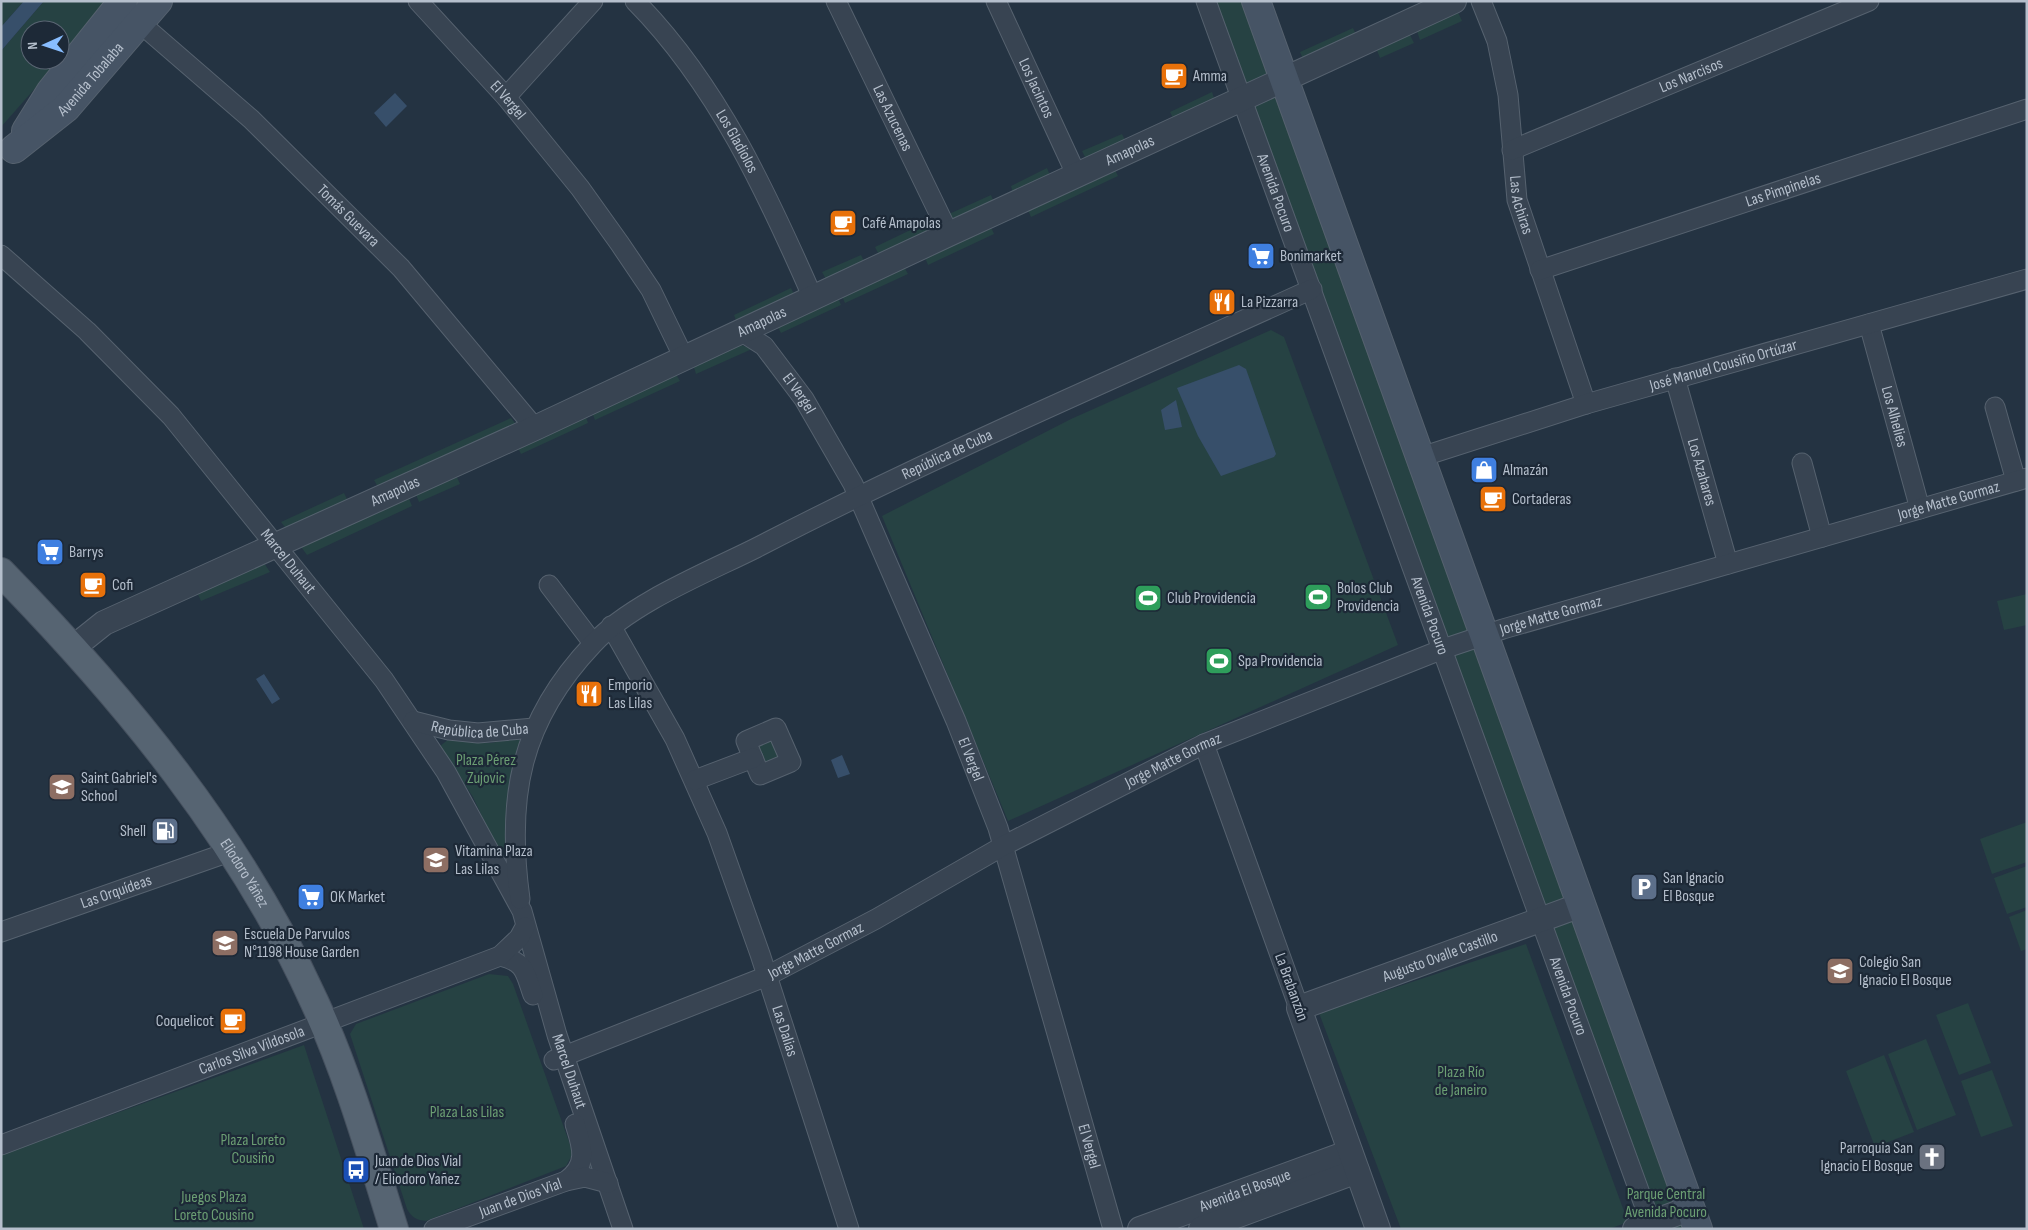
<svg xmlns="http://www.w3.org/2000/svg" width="2028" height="1230" font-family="'Sofia Sans Condensed',sans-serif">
<rect width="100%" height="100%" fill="#243342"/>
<path fill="#264243" d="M1 1H24L1 27Z
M44 1H111L60 60V30H30V60H60L1 127V51Z
M1215 1H1245L1693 1229H1658Z
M1458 12 1462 21 1420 40 1417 31Z
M1353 28 1357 37 1304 61 1300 52Z
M1409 33 1414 43 1380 58 1376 48Z
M1212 92 1215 101 1175 122 1170 112Z
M1122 134 1127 144 1087 161 1082 151Z
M1047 168 1051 178 1014 196 1011 186Z
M1114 168 1118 176 1031 217 1027 208Z
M991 195 995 205 952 220 949 214Z
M927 222 929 232 880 257 875 247Z
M990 225 994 234 928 265 924 255Z
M861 255 866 265 827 281 822 272Z
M903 265 908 274 845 303 841 294Z
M791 288 795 296 737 323 734 315Z
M837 295 841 305 781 333 776 324Z
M1271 330 1284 337 1398 645 1008 821 882 516 1071 419Z
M738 344 752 349 696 374 693 364Z
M674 371 680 381 595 420 591 410Z
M585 414 588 423 521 454 517 446Z
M511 418 515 423 513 428 379 489 374 480Z
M456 475 460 484 419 502 415 492Z
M344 493 349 503 288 531 281 522Z
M408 496 412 506 307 555 299 544Z
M262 560 270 572 201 601 196 590Z
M2027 594V625L2004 630 1997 601Z
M773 736 783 760 763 768 754 744Z
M517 738 522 742C509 778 508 812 507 850L504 855 499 853 473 797 440 746 449 739 491 743Z
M2027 822V862L1992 874 1980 839Z
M2027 866V907L2007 914 1994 878Z
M2027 910V949L2021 951 2009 917Z
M1526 944 1628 1222 1609 1229H1401L1319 1013Z
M489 974 508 976 513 984 573 1153 566 1166 426 1221C417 1220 412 1218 407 1209L350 1034 356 1024Z
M1968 1003 1991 1063 1959 1075 1936 1015Z
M1926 1039 1956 1115 1917 1130 1888 1054Z
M304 1045 364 1229H1V1155Z
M1884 1055 1914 1132 1875 1147 1846 1071Z
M1992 1070 2013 1126 1981 1137 1961 1081Z"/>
<path fill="#374f6a" d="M24 1H44L1 51V27Z
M395 93 407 106 386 127 374 113Z
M1239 365 1246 369 1276 454 1274 457 1221 476 1198 436 1177 388Z
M1176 400 1182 427 1165 430 1161 410Z
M264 674 280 699 272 704 256 679Z
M842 755 850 774 838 778 831 760Z"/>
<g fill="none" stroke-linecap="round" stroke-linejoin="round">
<defs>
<g id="minor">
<path id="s1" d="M418 1 506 97 580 188 620 244 651 290 684 358"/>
<path id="s2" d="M635 1C717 84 767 193 813 298"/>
<path id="s3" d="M836 1 949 234"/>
<path id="s4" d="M996 1 1077 176"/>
<path id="s5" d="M1206 1 1653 1229"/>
<path id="s6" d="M1481 1 1497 41 1508 95 1517 200 1586 404"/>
<path id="s7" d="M140 23 251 119 401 268 535 428"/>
<path d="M506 97 593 1"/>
<path id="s8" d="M1512 150 1869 1"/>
<path id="s9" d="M1 255 87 331 171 416 384 680 446 772 522 911 557 1035 623 1229"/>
<path id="s10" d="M1540 270 2027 109"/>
<path id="s11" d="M1869 324 1920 509"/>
<path id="s12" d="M742 332 764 346 804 399 853 484 956 721 998 828 1113 1229"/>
<path id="s13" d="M1675 378 1728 564"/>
<path d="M1995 407 2016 481"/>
<path id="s14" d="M1421 457 1586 404 2027 279"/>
<path d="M1802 463 1822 537"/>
<path d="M549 585 593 643"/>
<path id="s15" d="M611 626 675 739 717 833 760 954 849 1229"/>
<path id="s16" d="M413 721 449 730 478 733 534 728"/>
<path d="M776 728 791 762 760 775 746 741Z"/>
<path d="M1204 744 1299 1008"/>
<path d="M695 780 753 758"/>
<path id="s17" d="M520 899C506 797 520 721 593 644 631 603 706 573 756 548 937 454 1126 374 1312 289"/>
<path id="s18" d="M1 932 232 851"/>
<path d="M500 956C526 962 525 973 533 995"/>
<path id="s19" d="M554 1060 767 976 876 919 1003 846 1204 744 1443 649 1503 629 2027 478"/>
<path id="s20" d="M1 1145 500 956 519 938 525 927"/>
<path d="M566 1181C589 1165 582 1146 575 1124"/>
<path id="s21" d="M434 1229 566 1181 585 1177 608 1183"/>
</g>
<g id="tertiary">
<path id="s22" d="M74 647 104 623 535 428 949 234 1454 1"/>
<path id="s23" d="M1140 1229 1350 1152"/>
<path d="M1201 1229 1357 1171"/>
<path id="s24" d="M1378 1229 1299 1008 1581 905"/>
<path d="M1635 1229 1691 1208"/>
</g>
<g id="secondary">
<path d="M1256 1 1698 1229"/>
<path d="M26 131 51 91 123 1"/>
<path id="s25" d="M14 149 66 108 158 1"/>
</g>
<g id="primary">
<path id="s26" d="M1 572C125 699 240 838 314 1001 348 1074 370 1152 394 1229"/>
</g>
</defs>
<use href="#minor" stroke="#56626f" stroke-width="21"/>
<use href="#tertiary" stroke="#56626f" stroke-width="26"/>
<use href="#secondary" stroke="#56626f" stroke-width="30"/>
<use href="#primary" stroke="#45505e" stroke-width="30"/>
<use href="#minor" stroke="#384452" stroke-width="19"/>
<use href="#tertiary" stroke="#384452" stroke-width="24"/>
<use href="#secondary" stroke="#465465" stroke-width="28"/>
<use href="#primary" stroke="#566472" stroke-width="28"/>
</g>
<defs>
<symbol id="cafe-square" viewBox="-11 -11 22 22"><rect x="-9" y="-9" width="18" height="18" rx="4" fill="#e8710a" stroke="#1d2937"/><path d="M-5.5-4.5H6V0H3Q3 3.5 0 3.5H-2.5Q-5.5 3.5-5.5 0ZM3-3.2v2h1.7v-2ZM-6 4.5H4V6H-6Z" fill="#fff"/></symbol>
<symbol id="supermarket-square" viewBox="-11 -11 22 22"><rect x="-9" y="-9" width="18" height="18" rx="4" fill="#3f7fe0" stroke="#1d2937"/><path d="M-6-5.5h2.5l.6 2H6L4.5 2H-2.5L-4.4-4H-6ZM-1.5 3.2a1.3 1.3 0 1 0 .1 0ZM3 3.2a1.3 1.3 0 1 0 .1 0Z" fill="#fff"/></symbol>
<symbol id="restaurant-square" viewBox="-11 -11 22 22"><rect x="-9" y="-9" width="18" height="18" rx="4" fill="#e8710a" stroke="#1d2937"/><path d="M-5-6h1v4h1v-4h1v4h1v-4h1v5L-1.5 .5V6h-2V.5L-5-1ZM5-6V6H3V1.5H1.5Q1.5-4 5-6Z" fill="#fff"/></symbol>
<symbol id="shop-square" viewBox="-11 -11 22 22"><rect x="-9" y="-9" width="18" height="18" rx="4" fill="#3f7fe0" stroke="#1d2937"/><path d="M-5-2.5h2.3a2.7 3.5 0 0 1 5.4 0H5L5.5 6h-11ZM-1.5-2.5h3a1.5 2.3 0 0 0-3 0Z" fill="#fff"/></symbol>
<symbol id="stadium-square" viewBox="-11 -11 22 22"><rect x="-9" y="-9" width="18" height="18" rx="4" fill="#2e9e5b" stroke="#1d2937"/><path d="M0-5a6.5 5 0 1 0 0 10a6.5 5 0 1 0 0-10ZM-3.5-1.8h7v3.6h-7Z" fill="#fff"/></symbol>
<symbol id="school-square" viewBox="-11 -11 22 22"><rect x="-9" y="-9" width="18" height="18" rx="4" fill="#8d6e63" stroke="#1d2937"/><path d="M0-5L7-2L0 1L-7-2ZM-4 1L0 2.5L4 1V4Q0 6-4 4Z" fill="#fff"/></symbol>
<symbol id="fuel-square" viewBox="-11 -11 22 22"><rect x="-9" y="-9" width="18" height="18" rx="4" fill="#5c6f8a" stroke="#1d2937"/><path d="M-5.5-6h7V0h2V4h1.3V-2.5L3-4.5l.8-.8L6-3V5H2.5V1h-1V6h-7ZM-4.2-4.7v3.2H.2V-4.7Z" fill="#fff"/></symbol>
<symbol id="parking-square" viewBox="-11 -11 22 22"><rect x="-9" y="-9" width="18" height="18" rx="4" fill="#5c6f8a" stroke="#1d2937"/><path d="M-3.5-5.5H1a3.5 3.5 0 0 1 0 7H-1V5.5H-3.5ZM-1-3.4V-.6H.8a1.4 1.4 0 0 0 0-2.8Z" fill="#fff"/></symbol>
<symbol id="church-square" viewBox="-11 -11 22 22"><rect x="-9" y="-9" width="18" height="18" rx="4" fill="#6b7280" stroke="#1d2937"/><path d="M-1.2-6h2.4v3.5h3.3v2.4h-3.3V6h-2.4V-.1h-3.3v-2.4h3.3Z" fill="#fff"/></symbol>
<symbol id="bus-square" viewBox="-11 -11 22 22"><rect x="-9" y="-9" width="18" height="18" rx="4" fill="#1a4fb4" stroke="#1d2937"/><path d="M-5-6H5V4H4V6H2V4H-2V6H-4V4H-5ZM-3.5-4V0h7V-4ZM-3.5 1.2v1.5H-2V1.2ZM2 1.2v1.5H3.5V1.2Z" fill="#fff"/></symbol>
</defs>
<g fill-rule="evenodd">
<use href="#cafe-square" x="1158" y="60" width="32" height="32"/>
<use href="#cafe-square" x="827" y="207" width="32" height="32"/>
<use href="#supermarket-square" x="1245" y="240" width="32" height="32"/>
<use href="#restaurant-square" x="1206" y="286" width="32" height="32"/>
<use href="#shop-square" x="1468" y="454" width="32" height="32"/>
<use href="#cafe-square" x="1477" y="483" width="32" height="32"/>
<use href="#supermarket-square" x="34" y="536" width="32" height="32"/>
<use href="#cafe-square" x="77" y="569" width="32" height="32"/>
<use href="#stadium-square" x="1302" y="581" width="32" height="32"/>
<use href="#stadium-square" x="1132" y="582" width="32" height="32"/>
<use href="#stadium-square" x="1203" y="645" width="32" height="32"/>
<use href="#restaurant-square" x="573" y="678" width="32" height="32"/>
<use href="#school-square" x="46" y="771" width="32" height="32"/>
<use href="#fuel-square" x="149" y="815" width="32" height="32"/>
<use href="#school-square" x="420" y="844" width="32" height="32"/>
<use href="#parking-square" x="1628" y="871" width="32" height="32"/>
<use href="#supermarket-square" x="295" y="881" width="32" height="32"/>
<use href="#school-square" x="209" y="927" width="32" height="32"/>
<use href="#school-square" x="1824" y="955" width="32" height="32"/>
<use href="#cafe-square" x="217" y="1005" width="32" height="32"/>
<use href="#church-square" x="1916" y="1141" width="32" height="32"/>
<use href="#bus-square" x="340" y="1154" width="32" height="32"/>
</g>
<g text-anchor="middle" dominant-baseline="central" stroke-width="4.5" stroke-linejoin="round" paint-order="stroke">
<g font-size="16" fill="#b5bfcc" stroke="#1d2937" text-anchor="start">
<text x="1193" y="76">Amma</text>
<text x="862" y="223">Café Amapolas</text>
<text x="1280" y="256">Bonimarket</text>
<text x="1241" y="302">La Pizzarra</text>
<text x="1503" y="470">Almazán</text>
<text x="1512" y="499">Cortaderas</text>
<text x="69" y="552">Barrys</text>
<text x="112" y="585">Cofi</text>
<text x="1337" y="588">Bolos Club<tspan x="1337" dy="18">Providencia</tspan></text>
<text x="1167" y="598">Club Providencia</text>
<text x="1238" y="661">Spa Providencia</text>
<text x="608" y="685">Emporio<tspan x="608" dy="18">Las Lilas</tspan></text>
<text x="81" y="778">Saint Gabriel's<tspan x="81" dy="18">School</tspan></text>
<text x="146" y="831" text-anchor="end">Shell</text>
<text x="455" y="851">Vitamina Plaza<tspan x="455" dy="18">Las Lilas</tspan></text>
<text x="1663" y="878">San Ignacio<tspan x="1663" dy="18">El Bosque</tspan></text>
<text x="330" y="897">OK Market</text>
<text x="244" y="934">Escuela De Parvulos<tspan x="244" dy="18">N°1198 House Garden</tspan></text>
<text x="1859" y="962">Colegio San<tspan x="1859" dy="18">Ignacio El Bosque</tspan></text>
<text x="214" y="1021" text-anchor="end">Coquelicot</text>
<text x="1913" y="1148" text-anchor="end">Parroquia San<tspan x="1913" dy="18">Ignacio El Bosque</tspan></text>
<text x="375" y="1161">Juan de Dios Vial<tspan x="375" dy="18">/ Eliodoro Yañez</tspan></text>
</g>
<g font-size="16" fill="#b5bfcc" stroke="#1d2937">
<text stroke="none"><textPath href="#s8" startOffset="194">Los Narcisos</textPath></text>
<text stroke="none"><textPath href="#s25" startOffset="104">Avenida Tobalaba</textPath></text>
<text stroke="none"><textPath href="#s4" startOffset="96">Los Jacintos</textPath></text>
<text stroke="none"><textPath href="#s1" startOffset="134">El Vergel</textPath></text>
<text stroke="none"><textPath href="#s3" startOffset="130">Las Azucenas</textPath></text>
<text stroke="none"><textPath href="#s2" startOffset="174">Los Gladiolos</textPath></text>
<text stroke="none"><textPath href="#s22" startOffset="1168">Amapolas</textPath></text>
<text stroke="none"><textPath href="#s10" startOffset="256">Las Pimpinelas</textPath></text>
<text stroke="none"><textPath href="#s5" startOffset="204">Avenida Pocuro</textPath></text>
<text stroke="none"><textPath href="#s6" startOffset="209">Las Achiras</textPath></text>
<text stroke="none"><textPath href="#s7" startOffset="284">Tomás Guevara</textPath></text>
<text stroke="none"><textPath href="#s22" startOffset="762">Amapolas</textPath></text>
<text stroke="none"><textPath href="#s14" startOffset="316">José Manuel Cousiño Ortúzar</textPath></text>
<text stroke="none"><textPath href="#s12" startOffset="85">El Vergel</textPath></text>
<text stroke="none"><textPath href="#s11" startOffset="96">Los Alhelies</textPath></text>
<text stroke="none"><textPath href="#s17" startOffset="679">República de Cuba</textPath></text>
<text stroke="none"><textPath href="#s13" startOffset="98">Los Azahares</textPath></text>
<text stroke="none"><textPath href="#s22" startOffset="358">Amapolas</textPath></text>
<text stroke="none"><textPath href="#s19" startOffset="1508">Jorge Matte Gormaz</textPath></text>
<text stroke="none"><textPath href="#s9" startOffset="421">Marcel Duhaut</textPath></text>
<text stroke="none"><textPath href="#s5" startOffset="654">Avenida Pocuro</textPath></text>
<text stroke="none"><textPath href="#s19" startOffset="1094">Jorge Matte Gormaz</textPath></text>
<text stroke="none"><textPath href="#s16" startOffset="68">República de Cuba</textPath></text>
<text stroke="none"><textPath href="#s12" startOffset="490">El Vergel</textPath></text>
<text stroke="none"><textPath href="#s19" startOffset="689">Jorge Matte Gormaz</textPath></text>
<text stroke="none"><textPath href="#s26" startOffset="388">Eliodoro Yáñez</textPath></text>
<text stroke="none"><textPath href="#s18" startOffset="122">Las Orquídeas</textPath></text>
<text stroke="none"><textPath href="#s19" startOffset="284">Jorge Matte Gormaz</textPath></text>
<text stroke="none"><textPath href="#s24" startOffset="385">Augusto Ovalle Castillo</textPath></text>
<text transform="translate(1291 987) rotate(70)">La Brabanzón</text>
<text stroke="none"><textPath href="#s5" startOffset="1059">Avenida Pocuro</textPath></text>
<text stroke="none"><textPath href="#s15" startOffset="442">Las Dalias</textPath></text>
<text stroke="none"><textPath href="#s20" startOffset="268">Carlos Silva Vildosola</textPath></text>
<text stroke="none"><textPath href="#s9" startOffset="1010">Marcel Duhaut</textPath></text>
<text stroke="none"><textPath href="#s12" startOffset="895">El Vergel</textPath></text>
<text stroke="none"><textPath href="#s23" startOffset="112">Avenida El Bosque</textPath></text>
<text stroke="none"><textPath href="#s21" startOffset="92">Juan de Dios Vial</textPath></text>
</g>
<g font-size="16" fill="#6b9e73" stroke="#1d2937">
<text x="486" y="760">Plaza Pérez<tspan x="486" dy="18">Zujovic</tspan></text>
<text x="1461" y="1072">Plaza Río<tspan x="1461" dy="18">de Janeiro</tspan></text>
<text x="467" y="1112">Plaza Las Lilas</text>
<text x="253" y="1140">Plaza Loreto<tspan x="253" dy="18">Cousiño</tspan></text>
<text x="1666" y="1194">Parque Central<tspan x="1666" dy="18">Avenida Pocuro</tspan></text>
<text x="214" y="1197">Juegos Plaza<tspan x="214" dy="18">Loreto Cousiño</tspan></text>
</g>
</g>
<rect width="2028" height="1230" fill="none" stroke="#b5bfcc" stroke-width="5"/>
<g transform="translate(45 45) rotate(267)"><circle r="24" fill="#1d2937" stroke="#5a6573"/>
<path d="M0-4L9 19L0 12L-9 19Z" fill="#88bdff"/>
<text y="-8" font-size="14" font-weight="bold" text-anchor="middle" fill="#b5bfcc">N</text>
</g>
</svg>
